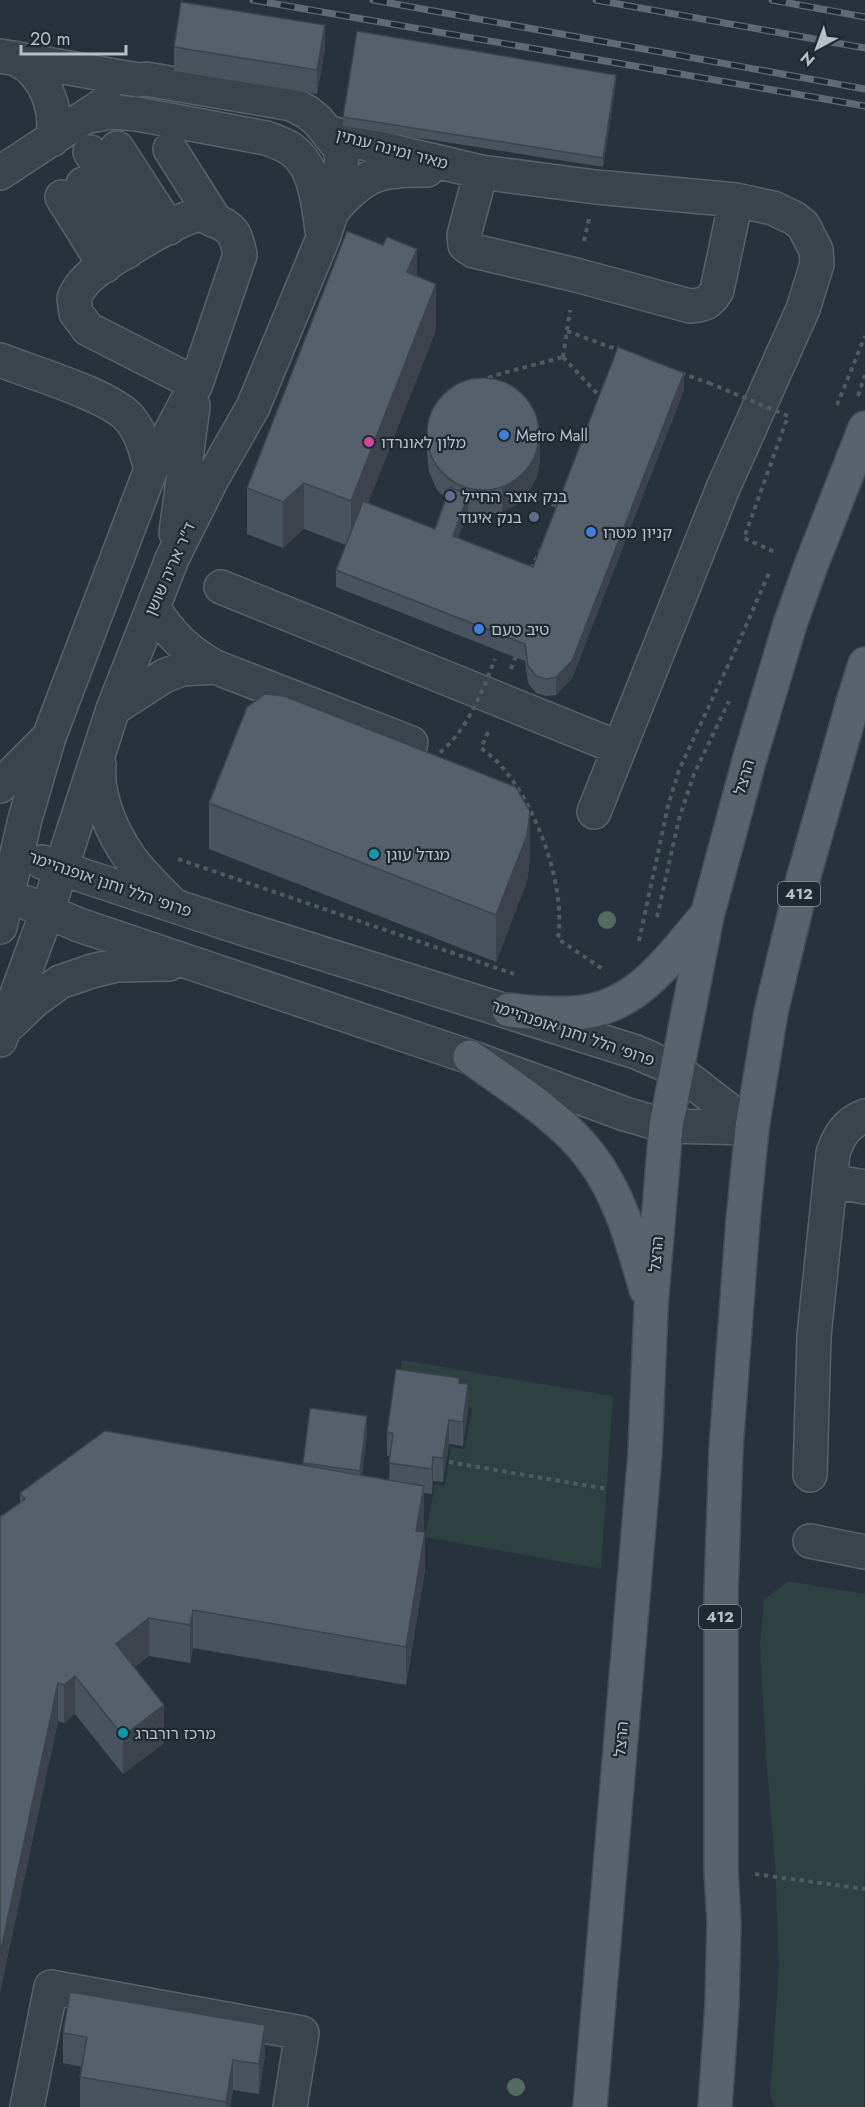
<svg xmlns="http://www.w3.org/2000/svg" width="865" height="2107" font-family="Jost,'Noto Sans Hebrew',sans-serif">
<rect width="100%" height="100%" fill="#27323c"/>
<path fill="#2c4140" d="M402 1360 613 1396 601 1569 425 1537 435 1484 445 1485 451 1447 465 1449 472 1408 397 1391Z
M788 1581 865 1594 864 2107H775L770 2094 779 1969 775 1863 766 1756 760 1647 764 1600Z"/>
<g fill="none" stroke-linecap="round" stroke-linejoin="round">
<defs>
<path id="minor" d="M0 56 138 80 146 79 292 104 307 112 318 121 339 147 342 158 334 205 323 238 253 407 213 477 172 559 113 709 47 912 0 1040
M14 58C19 61 26 64 30 68 49 86 58 115 52 140
M90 116 111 112 137 114 266 138C274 141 283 144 291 149 316 167 318 203 322 230
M328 132 384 149 481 172 596 187 736 200 773 208 794 218 803 225 816 250 817 264 803 309 723 488 594 812
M117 148 169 228
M170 149 215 220
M90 152 147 239
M481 172 464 235 465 245 474 251 576 275 690 306C704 305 710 303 717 290L736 200
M0 173 106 103
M83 184 127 252
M62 197 105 266
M332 211C365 173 378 170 427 170
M0 360C30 372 112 396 130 419 142 434 146 451 151 469
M176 533 193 406
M221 587 619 748
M153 607C169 634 188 652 215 667L411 743
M113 709 164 676 182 669 215 667
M99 765C96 795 112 833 130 858 142 875 157 888 171 903
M0 786 46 740
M42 862 235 926 636 1052 677 1070 752 1128
M27 903 79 925 470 1057 625 1114 666 1126 752 1128
M0 927 25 819 49 737 151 469 196 384 240 255C236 233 233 227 211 219 207 217 203 214 198 215 178 218 102 264 87 279 81 285 77 291 74 298L76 313 88 329 196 384
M10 1024 34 1001 60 982 92 971 117 965 169 964
M830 1181 865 1187
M810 1475 814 1336 833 1153C839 1135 847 1123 865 1116
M810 1541 865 1552
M27 2107 51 1987 302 2033 290 2107"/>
<path id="major" d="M509 1010C534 1013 558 1015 583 1012 638 1006 672 956 705 917
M470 1057C510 1086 561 1117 591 1157 620 1195 633 1244 646 1289
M590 2107 645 1453 651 1307 666 1126 707 916 749 761 790 624 810 568 865 428
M715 2107 722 2005 724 1922 721 1870V1594L726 1449 743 1220 752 1128 771 1012 803 879 854 699 865 664"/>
</defs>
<use href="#minor" stroke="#59626b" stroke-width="36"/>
<use href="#major" stroke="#444d56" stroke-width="36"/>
<path stroke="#4b5d5f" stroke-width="4" stroke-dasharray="4.5 4.5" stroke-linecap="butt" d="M584 241 589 219
M567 331 621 351
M563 357 604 401 572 509 441 478 473 384 496 375Z
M563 357 570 310
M681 373 709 383
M858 396 865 375
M837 405 865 336
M532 569 541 548
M511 669 517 653
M488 732 481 748C488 754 497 760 502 767 537 807 566 886 558 939L604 970
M178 859 514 974
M657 917 679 819 694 774 729 701
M639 941 668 806 679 770 738 644 769 573
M449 1462 607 1489
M755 1874 865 1889"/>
<use href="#minor" stroke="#3b444d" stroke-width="33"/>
<use href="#major" stroke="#59636d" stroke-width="33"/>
<defs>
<path id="rail" d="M253 0 865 106
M373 0 865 89
M596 0 865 48
M772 0 865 17"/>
</defs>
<use href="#rail" stroke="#5f6a75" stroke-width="7"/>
<use href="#rail" stroke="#202932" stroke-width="4.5" stroke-dasharray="14" stroke-linecap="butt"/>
<path stroke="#4b5d5f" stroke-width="4" stroke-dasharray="4.5 4.5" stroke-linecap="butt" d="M709 383 788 416 744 538 777 553
M433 758C466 734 480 697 495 659"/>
</g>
<g fill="#546c60">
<circle cx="607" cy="920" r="9"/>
<circle cx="516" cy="2087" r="9"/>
</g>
<path fill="#49535d" d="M174 47 325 49 317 94 174 71Z
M616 83 603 167 343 126V117Z
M417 276 436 330 368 503 435 529 446 499 437 490 429 472 427 453V429L540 460 537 476 529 492 517 504 502 512 485 515 468 512 458 538 533 567 684 390 572 678 556 695 546 696 536 693 528 683 525 661 336 587V570L346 545 304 529 283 548 247 534V488Z
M209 803 530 858 527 881 496 962 209 849Z
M459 1383 468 1409 463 1446 449 1444 443 1482 433 1481 432 1494 424 1493V1524L423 1532 425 1570 406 1685 193 1648 190 1663 149 1656 134 1667 164 1743 123 1774 75 1714 64 1723 58 1721 0 1992V1517L20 1502V1493L303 1465 310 1408 367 1433 362 1475 389 1480 390 1456H387V1432Z
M63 2033 265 2055 259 2094 233 2090 230 2107H80V2077L82 2067 63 2063Z"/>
<path fill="#3c434c" d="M325 25V49L317 94V70Z
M616 75V83L603 167V158Z
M417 249V295L407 272Z
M436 284V330L351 547V501Z
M684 373V390L572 678 556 695V677Z
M540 435V460L537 476 529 492 517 504 502 512V488Z
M304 483V529L283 548V502Z
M468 495V512L453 553V536Z
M530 812V858L527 881 496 962V915Z
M468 1384V1409L463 1446V1422Z
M367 1416V1433L360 1488V1471Z
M449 1420V1444L443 1482V1458Z
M433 1457V1481L432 1494V1469Z
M424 1486V1524L416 1569V1531Z
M425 1532V1570L406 1685V1647Z
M193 1610V1648L190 1663V1625Z
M149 1618V1656L116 1682V1644Z
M75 1676V1714L64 1723V1685Z
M58 1683V1721L0 1992V1954Z
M164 1705V1743L123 1774V1736Z
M265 2025V2055L259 2094V2064Z
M233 2060V2090L230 2107H226V2102Z"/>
<path fill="#55606c" stroke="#3c434c" stroke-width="1.5" d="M181 2 325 25 317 70 174 47Z
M357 31 616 75 603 158 343 117Z
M347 231 383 245 387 237 417 249 407 272 436 284 351 501 304 483 283 502 247 488Z
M618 347 684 373 572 661 556 677 546 679 536 676 528 666 525 644 336 570 363 501 435 529 450 487 468 495 453 536 533 567Z
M427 434a56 56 0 1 1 112 0a56 56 0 1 1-112 0Z
M265 694 284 696 516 787 530 812 527 835 496 915 209 803 247 707Z
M396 1369 459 1378V1383L468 1384 463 1422 449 1420 443 1458 433 1457 432 1469 389 1463 393 1433 387 1432Z
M310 1408 367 1416 360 1471 303 1463Z
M105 1431 424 1486 416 1531 425 1532 406 1647 193 1610 190 1625 149 1618 116 1644 164 1705 123 1736 75 1676 64 1685 58 1683 0 1954V1517L25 1499 20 1493Z
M70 1992 265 2025 259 2064 233 2060 226 2102 80 2077 87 2037 63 2033Z"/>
<g fill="#3f7fe0" stroke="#202932" stroke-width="2">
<circle cx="504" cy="435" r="6"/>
<circle cx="591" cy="532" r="6"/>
<circle cx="479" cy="629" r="6"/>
</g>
<circle fill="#d1479c" stroke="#202932" stroke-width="2" cx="369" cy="442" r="6"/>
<g fill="#5c6f8a" stroke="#202932" stroke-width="2">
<circle cx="450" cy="496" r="6"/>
<circle cx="534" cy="517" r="6"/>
</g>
<g fill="#0f9aa8" stroke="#202932" stroke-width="2">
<circle cx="374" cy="854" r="6"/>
<circle cx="123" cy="1733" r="6"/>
</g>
<g text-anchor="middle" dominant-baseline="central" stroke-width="4.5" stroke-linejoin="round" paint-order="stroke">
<g fill="#202932" stroke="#8a929b" stroke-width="1.5">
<rect x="778" y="882" width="42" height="24" rx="4.5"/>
<rect x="699" y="1605" width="42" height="24" rx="4.5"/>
</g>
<g font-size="15" font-weight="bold" fill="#b7bfc8">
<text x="799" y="894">412</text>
<text x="720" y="1617">412</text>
</g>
<g font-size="16" fill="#b7bfc8" stroke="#202932">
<text transform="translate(392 149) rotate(15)">מאיר ומינה ענתין</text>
<text transform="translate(170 569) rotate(-66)">ד"ר אריה שושן</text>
<text transform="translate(744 777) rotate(-74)">הרצל</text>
<text transform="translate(110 884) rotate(19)">פרופ׳ הלל וחנן אופנהיימר</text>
<text transform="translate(573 1033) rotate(19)">פרופ׳ הלל וחנן אופנהיימר</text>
<text transform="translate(656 1254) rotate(-85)">הרצל</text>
<text transform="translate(621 1739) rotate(-85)">הרצל</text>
</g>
<g font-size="16" fill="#b7bfc8" stroke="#202932" text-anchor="start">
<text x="516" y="435">Metro Mall</text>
<text x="381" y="442">מלון לאונרדו</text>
<text x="462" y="496">בנק אוצר החייל</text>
<text x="522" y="517" text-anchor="end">בנק איגוד</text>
<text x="603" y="532">קניון מטרו</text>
<text x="491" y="629">טיב טעם</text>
<text x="386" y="854">מגדל עוגן</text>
<text x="135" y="1733">מרכז רורברג</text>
</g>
</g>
<g transform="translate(817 48) rotate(221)" stroke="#202932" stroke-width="4.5" paint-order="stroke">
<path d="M0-4.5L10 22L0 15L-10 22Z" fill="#b7bfc8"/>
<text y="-9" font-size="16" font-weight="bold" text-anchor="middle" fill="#b7bfc8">N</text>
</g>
<path d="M21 45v9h105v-9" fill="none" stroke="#b7bfc8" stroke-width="3"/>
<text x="30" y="45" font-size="18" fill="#b7bfc8" stroke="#202932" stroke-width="4.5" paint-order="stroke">20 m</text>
</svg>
